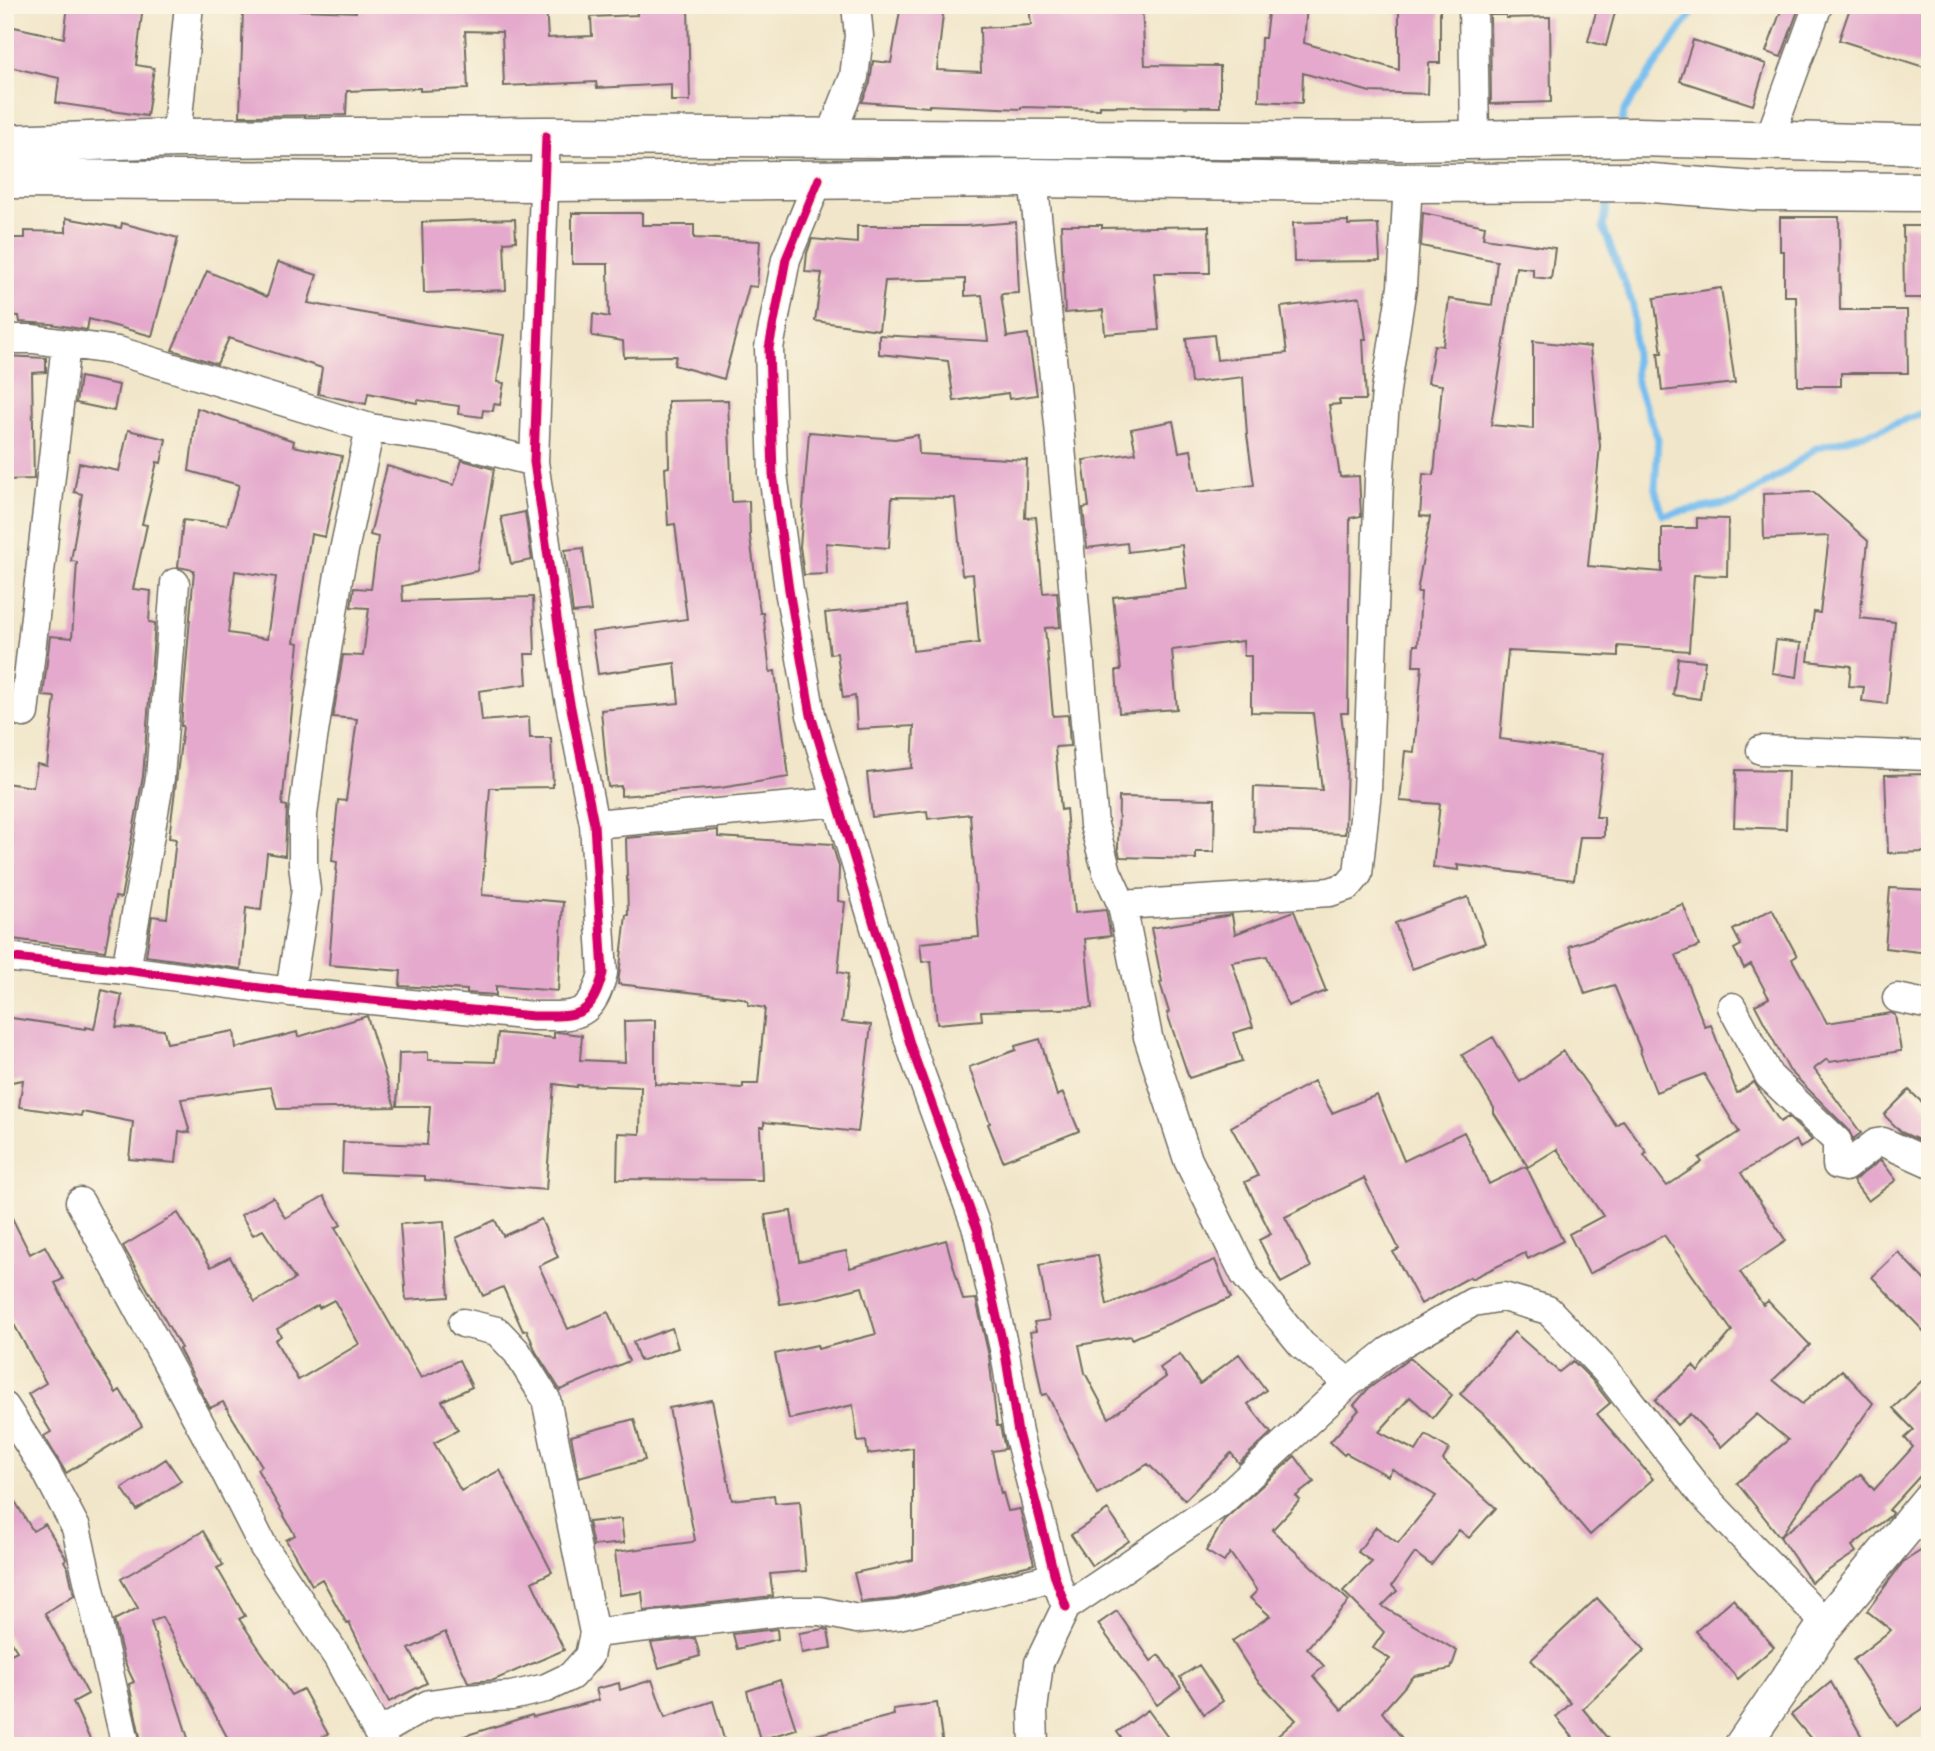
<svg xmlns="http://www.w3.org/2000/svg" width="1935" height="1751" font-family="'IM FELL French Canon',serif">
<rect width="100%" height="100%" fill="#fcf5e5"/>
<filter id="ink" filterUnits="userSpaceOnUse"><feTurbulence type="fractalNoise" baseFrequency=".0143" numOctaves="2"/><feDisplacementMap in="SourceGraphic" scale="14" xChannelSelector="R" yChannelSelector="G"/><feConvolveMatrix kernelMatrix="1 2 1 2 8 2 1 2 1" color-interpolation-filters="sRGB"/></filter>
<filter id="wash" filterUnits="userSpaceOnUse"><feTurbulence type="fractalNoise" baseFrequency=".00686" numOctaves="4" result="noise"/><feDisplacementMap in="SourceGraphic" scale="28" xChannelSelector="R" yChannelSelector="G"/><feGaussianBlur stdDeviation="1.57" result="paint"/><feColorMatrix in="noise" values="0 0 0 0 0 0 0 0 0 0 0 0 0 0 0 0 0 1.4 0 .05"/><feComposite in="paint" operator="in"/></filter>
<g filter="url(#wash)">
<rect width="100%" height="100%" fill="#f1e6c9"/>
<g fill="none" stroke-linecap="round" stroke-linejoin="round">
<path stroke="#77beef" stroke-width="7" d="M1621 128 1624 111 1687 20 1700 5
M1609 194 1603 227 1633 305 1636 382 1658 439 1655 489 1663 515 1736 502 1780 475 1816 448 1878 430 1930 410"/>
</g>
<g id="blocks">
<path fill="#e4a9cc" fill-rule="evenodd" d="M68 5H143L136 65 154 68 147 116 56 103 59 78 5 66V25L64 38Z
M356 5H546L548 38 592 36 591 17 637 15 636 5H688L690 101H671V84L597 88 596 82 504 86 502 32 465 31 468 89 420 91V88L347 91 346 115 240 116 243 8 356 12Z
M901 5H944L937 70 981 72 980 28 1031 25 1029 5H1142L1145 65 1220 66V107L1100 106V109L1021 107V109L929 105V107L862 102 870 83 873 61 891 63Z
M1269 5H1307L1304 43 1399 70V5H1440V63H1429L1428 94 1370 92 1303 73 1302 103 1259 101 1261 38H1265Z
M1598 5H1617L1606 46 1588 41Z
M1783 5H1800L1781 57 1766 52Z
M1851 5H1930V69L1839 40Z
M1490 15H1506V18L1550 17 1551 102 1491 104Z
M1693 40 1766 64 1753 105 1680 81Z
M572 213H642V225H694V238L760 241 757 287 749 286 724 379 674 365 676 356 624 357 623 341 592 336 593 314 609 317 608 264H572Z
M1423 213 1485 226 1483 238 1555 248 1551 279 1533 277V269L1516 267 1491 425 1533 429V341L1590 347 1600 446 1588 566 1662 572V528H1697V518L1728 519 1727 576 1694 575 1689 651 1618 646V656L1508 651 1500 739 1604 753 1596 817H1604V837H1580L1574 880 1457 865 1459 870 1433 867 1440 804 1400 801 1405 751 1414 752 1422 666H1413L1414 645H1418L1421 592H1417L1430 517 1420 516 1423 474 1434 475 1442 385 1428 383 1434 345 1443 346 1449 299 1492 305 1497 261 1421 246Z
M1780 217H1839L1840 310H1907L1908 373H1841V386H1798L1796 296H1784V251H1780Z
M66 218 121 228 122 223 178 238 152 336 89 319 87 330 51 324 20 322 19 316 5 315V238H25V231L66 232Z
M515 219 516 241 504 242 506 290 424 293 422 222Z
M1348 221V225L1378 224 1380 261 1294 262 1293 223Z
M1016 222 1019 293 1001 294 1007 337 1028 334 1037 395 1009 399 1008 393 954 401 948 361 879 354V335L988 341 982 295 965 296V279L885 281 879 330 815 321 822 273 805 272 807 253 812 239 857 243V226H965Z
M1061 225H1102V228L1209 226 1210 273H1154L1159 330 1105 334 1103 310 1065 313Z
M1903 226H1930V298H1904Z
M278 262 317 275 308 303 425 324 504 335 497 382 504 383 500 405 494 404 493 411 483 410 482 417 458 414 459 406 418 400 417 403 368 393 366 404 318 394 322 368 229 338 217 364 172 350 207 271 267 297Z
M1721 288 1735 383 1662 391 1658 353H1662L1654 298Z
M1360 297 1366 339H1363L1366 400H1339L1340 404 1329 405 1340 477 1359 476 1361 516 1350 518 1348 713H1341L1347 760 1345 834 1253 831 1254 787 1322 790 1313 713 1251 712V656H1244L1243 641 1172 650 1177 709 1119 713 1116 670H1121L1113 597 1187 589 1182 545 1128 552 1127 543 1087 548 1083 508 1089 507 1083 460 1136 453 1131 429 1173 421 1179 452 1191 450 1198 492 1254 485 1247 435 1243 377 1191 383 1186 338 1214 335 1217 360 1287 353 1281 307Z
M5 356 46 358V372L32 373 34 479 5 480Z
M80 377 119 385 114 411 76 403Z
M728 400 732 502 749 501 750 537 760 613H763L770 672 775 671 789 777 720 788 621 796V786L608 787 601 710 679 703 675 663 598 674 592 632 687 619 675 524 668 525 665 468 669 467 668 401Z
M197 408 294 441 293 446 342 456 325 537 311 534 294 642 299 643 282 805 287 806 285 856 267 853 261 910 246 908 241 969 146 956 152 916 167 918 176 839 169 838 183 726H181L194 570 178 567 183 520 227 525 239 485 189 471ZM235 571 276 577 267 639 228 633Z
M128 430 166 439 161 463 157 462 142 524 147 525 133 589 151 591 149 622 155 623 143 776 121 898 115 897 105 951 5 938V783L33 787 37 764 47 766 55 697 43 696 50 636 72 638 77 562 71 561 82 494 74 492 79 463 119 471Z
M809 432 895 439 918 435 919 454 1027 460 1025 518 1036 517 1043 593 1057 592 1060 627 1045 628 1053 716 1068 715 1070 746 1055 747 1061 810 1066 809 1075 913 1106 910 1110 933 1111 936 1085 939 1092 1008 981 1011 982 1020 937 1024 931 961 922 962 920 943 979 937 970 814 928 819 927 811 872 817 867 773 912 768 914 726 857 729 855 696 843 698 837 653 830 654 825 613 908 605 913 651 979 643 973 574 962 575 955 498 892 497 889 548 826 543 827 574 804 575 800 547Z
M462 460 494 469 477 571 402 586 403 601 533 597 535 654H525L527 684 479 691 482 721 529 717 530 738H551L553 787 490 788 482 895 563 902 558 991 496 986V995L467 993V990L400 986 401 971 329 965 337 862 332 861 338 800 346 801 357 719 333 717 343 655 363 656 369 608 351 607 354 588 371 589 378 537 370 535 387 466 454 485Z
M1813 492 1868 541 1860 618 1895 622 1887 704 1862 701 1864 687 1849 686 1851 666 1808 661 1814 612 1820 613 1829 536 1764 539 1763 494Z
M525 512 532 560 511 564 501 517Z
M583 548 591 611 573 613 565 550Z
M1776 640 1801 643 1797 677 1772 673Z
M1678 658 1705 661 1700 699 1673 695Z
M1736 770 1788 771 1786 829 1734 827Z
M1926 774 1928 852 1888 853 1885 775Z
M1119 797 1215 799 1214 852H1196V859L1120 857 1118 849Z
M718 830V837L832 844 839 867 838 901 845 902 838 972 848 974 842 1022 871 1025 858 1132 764 1122V1127H760L762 1180 617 1179 618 1133 640 1134 641 1087 577 1085V1087L554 1084 546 1190 425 1180V1176L342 1173 343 1142 427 1145 430 1106H397L399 1053 428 1052V1060L495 1062 498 1033 554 1038V1033L558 1032 582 1035 580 1060 625 1062 624 1021 655 1020V1084L743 1088V1084H758L765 1008 748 1005V1001L742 998 618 984 626 915H628L626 838Z
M1890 888 1930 890 1928 953 1885 948Z
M1468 897 1485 943 1412 969 1395 923Z
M1683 904 1699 946 1676 955 1705 1027 1711 1025 1737 1093 1754 1082 1780 1122 1788 1117 1812 1140 1800 1148 1796 1140 1741 1173 1786 1241 1740 1272 1763 1305 1768 1301 1810 1345 1773 1380 1802 1404 1842 1370 1873 1403 1780 1537 1737 1483 1788 1440 1757 1414 1721 1447 1690 1414 1677 1425 1655 1400 1693 1366 1698 1372 1732 1331 1664 1235 1589 1274 1569 1234 1603 1216 1557 1149 1528 1167 1494 1113V1108L1462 1055 1493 1037 1520 1082 1563 1051 1616 1125 1623 1120 1647 1153 1644 1155 1667 1186 1702 1162 1699 1158 1739 1132 1704 1074 1656 1092 1640 1051H1641L1614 985 1585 994 1569 946 1599 936Z
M1772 909 1797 956 1792 959 1827 1023 1891 1013 1895 1015 1901 1051 1830 1062 1827 1059 1814 1069 1861 1133 1853 1139 1848 1129 1789 1070 1755 1005 1769 998 1751 964 1744 968 1734 949 1741 945 1733 930Z
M1294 911 1326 991 1288 1006 1267 956 1232 962 1253 1027 1233 1033 1242 1061 1189 1078 1167 1013 1169 1012 1160 983 1162 982 1151 928 1232 915 1235 934Z
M102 990 122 995 116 1027 164 1030 167 1043 234 1031 236 1048 297 1032 298 1037 367 1016 395 1107 277 1109 271 1087 181 1099 190 1133 179 1131 176 1163 129 1159 133 1122 82 1112 81 1116 19 1107 23 1080 5 1083V1017L86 1029V1027L94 1029Z
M1040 1039 1057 1096 1063 1093 1079 1131 1003 1161 988 1124 990 1123 969 1067 1016 1050 1015 1046Z
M1314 1081 1332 1113 1377 1095 1404 1161 1464 1132 1489 1184 1526 1166 1563 1241 1528 1259 1525 1253 1471 1279 1470 1277 1421 1304 1393 1252 1399 1249 1364 1178 1285 1217 1311 1267 1281 1283 1259 1240 1271 1234 1245 1182 1258 1176 1231 1127Z
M1909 1090 1930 1110V1132L1921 1141 1901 1132 1884 1115Z
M1881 1160 1896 1180 1868 1201 1853 1181Z
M324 1196 341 1225 335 1228 421 1378 459 1360 472 1387 442 1401 458 1430 434 1443 461 1491 500 1470 552 1572 532 1582 564 1650 494 1680 468 1682 445 1632 409 1649 427 1683 389 1702 349 1623 347 1624 322 1579 312 1585 286 1540 295 1535 257 1469 262 1466 223 1402 210 1408 179 1349 181 1348 123 1246 178 1213 211 1267 230 1257 255 1302 295 1279 263 1230 253 1235 241 1215 273 1197 285 1218ZM334 1300 359 1344 298 1380 275 1340 281 1336 277 1329 318 1305 319 1308Z
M5 1204 30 1254 45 1246 63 1279 55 1283 88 1347 116 1393 120 1390 142 1426 66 1473 44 1436 51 1432 28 1394 46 1383 5 1308Z
M791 1211 799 1261 846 1251 850 1268 946 1240 963 1300 976 1299 989 1356 997 1426H1000L1005 1449 992 1451 1001 1494 1003 1493 1008 1511 1020 1509 1034 1564 896 1599 861 1602 854 1573 913 1560V1448L868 1454 866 1441 858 1442 853 1405 789 1419 775 1354 817 1345 818 1349 876 1334 862 1287 819 1298 780 1304 765 1215Z
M541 1219 558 1257 539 1266 568 1329 608 1312 629 1361 560 1390 536 1352 527 1330 523 1331 503 1287 483 1296 456 1238 495 1220 503 1236Z
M444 1221 449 1297 406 1300 400 1224Z
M1898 1252 1930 1286V1338L1872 1277Z
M1098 1255 1107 1305 1215 1260 1231 1298 1132 1339 1131 1336 1079 1345 1085 1373 1109 1418 1166 1377 1160 1368 1180 1354 1200 1384 1239 1354 1266 1390 1248 1404 1271 1433 1239 1463 1231 1453 1185 1500 1148 1464 1097 1494 1047 1394 1042 1395 1030 1332 1036 1331 1034 1322 1049 1320 1039 1265Z
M672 1328 678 1348 640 1361 633 1342Z
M1514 1332 1559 1372 1573 1361 1591 1379 1610 1403 1597 1414 1653 1479 1590 1535 1496 1425 1460 1394Z
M1410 1358 1452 1395 1433 1418 1410 1397 1379 1432 1416 1451 1426 1435 1449 1449 1443 1460 1496 1508 1469 1538 1459 1530 1431 1565 1415 1553 1392 1586 1397 1591 1382 1606 1457 1651 1451 1669 1414 1676 1382 1712 1408 1746H1266L1296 1720 1257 1680 1232 1641 1270 1616 1250 1598 1257 1591 1230 1553 1224 1562 1206 1551 1224 1520 1295 1456 1314 1482 1296 1496 1300 1500 1272 1530 1349 1601 1307 1648 1324 1666 1313 1676 1342 1710 1390 1659 1373 1648 1384 1632 1343 1591 1372 1562 1358 1552 1376 1527 1398 1543 1436 1496 1392 1469 1388 1476 1346 1453 1344 1455 1330 1442 1359 1410 1354 1405 1368 1389Z
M1930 1373V1465L1889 1510 1892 1513 1890 1516 1852 1546 1856 1552 1811 1582 1780 1537 1861 1474 1874 1490 1913 1447 1905 1438 1914 1430 1893 1408Z
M712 1400 732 1500 774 1495 775 1503 800 1501 806 1571 770 1574 773 1596 644 1611 642 1592 620 1595 615 1552 692 1542 695 1540 669 1408Z
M634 1419 645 1460 579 1478 571 1436Z
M166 1459 181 1481 137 1510 122 1488Z
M5 1485 33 1531 45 1524 65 1556 66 1559 64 1561 68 1568 74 1595 45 1613 88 1694 73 1702 93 1746H5V1657L17 1651 5 1632Z
M1108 1510 1129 1541 1092 1566 1071 1535Z
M621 1519 624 1543 593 1546 588 1522Z
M203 1531 223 1565 217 1568 245 1616 239 1619 291 1695 303 1689 328 1734 304 1746H232L162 1617 151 1622 188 1738 164 1746H142L129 1684 134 1682 124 1661 114 1620 138 1608 121 1579Z
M1930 1545V1704L1897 1726 1853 1660 1891 1630 1867 1611 1903 1562Z
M1597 1598 1645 1650 1583 1709 1614 1746H1580L1556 1717 1571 1703 1531 1660Z
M1733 1599 1774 1647 1738 1679 1696 1631Z
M1117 1611 1151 1661 1159 1655 1181 1687 1157 1705 1098 1624Z
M777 1629 778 1639 737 1649 733 1634Z
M824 1629 828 1630 831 1648 802 1653 799 1633Z
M695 1638 700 1656 659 1668 651 1643Z
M1199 1665 1223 1701 1204 1714 1180 1677Z
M652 1680 665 1717 713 1701 726 1746H449L448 1741 532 1715 533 1717 599 1700 596 1689 619 1683 620 1690Z
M780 1680 796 1729 760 1740 747 1691Z
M1831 1682 1867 1746H1817L1791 1715Z
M937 1703 943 1746H801L800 1739 894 1715 893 1709Z
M1148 1710 1174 1746H1127L1117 1732Z"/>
</g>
</g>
<g filter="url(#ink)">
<use href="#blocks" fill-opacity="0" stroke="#706c62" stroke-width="2"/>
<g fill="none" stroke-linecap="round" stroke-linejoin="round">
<defs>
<path id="minor" d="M1473 5 1475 139
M176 138 189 5
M830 138 854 77 859 36 856 5
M1769 140 1818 5
M1033 178 1059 424 1094 825 1107 872 1122 905 1148 1037 1188 1160 1245 1275 1302 1345 1349 1383
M819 179 786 259 769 348 773 474 789 590 811 715 911 1047 977 1229 1005 1353 1018 1433 1055 1577 1066 1607
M5 339H33L118 351 370 428 445 439 534 462
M24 713 66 344
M1761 750 1930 756
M594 824 838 802
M1122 905 1330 892 1348 886 1358 874 1367 790 1379 480 1386 390 1402 287 1408 183
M5 957 126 970 290 992 533 1016C577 1016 591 1019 603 973L594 824 568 693 534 462 546 136
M126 970 160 778 175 583
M290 992 306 890 303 864V815L312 745 339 574 370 428
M1897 998 1930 1005
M1732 1007 1769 1076 1837 1141V1165L1845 1167 1876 1143 1883 1142 1930 1163
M80 1202 212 1446 263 1546 338 1658 385 1746
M5 1407 45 1469 76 1528 126 1746
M594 1633 789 1611H820L857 1619 899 1615 1055 1577
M379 1733 429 1704 465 1699 511 1696 546 1688 571 1676 589 1656 594 1633 546 1399 517 1352 497 1331 463 1323
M1034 1746 1033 1710 1039 1663 1066 1607 1220 1503 1349 1383 1389 1351 1473 1302 1503 1297 1548 1310 1607 1372 1701 1493 1826 1624"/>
<path id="tertiary" d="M1742 1746 1826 1624 1930 1499"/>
<path id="trunk" d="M5 144 176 138 546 136 1410 141 1638 137 1930 145
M5 179 545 182 1033 178 1408 183 1639 182 1755 191 1930 192"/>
</defs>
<use href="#minor" stroke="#706c62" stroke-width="31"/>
<use href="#tertiary" stroke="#706c62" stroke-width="38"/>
<use href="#trunk" stroke="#706c62" stroke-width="41"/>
<use href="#minor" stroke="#fff" stroke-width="28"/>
<use href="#tertiary" stroke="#fff" stroke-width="35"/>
<use href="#trunk" stroke="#fff" stroke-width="38"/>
<defs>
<path id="cycleway" d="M819 179 786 259 769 348 773 474 789 590 811 715 911 1047 977 1229 1005 1353 1018 1433 1055 1577 1066 1607
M5 957 126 970 290 992 533 1016C577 1016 591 1019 603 973L594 824 568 693 534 462 546 136"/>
</defs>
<use href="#cycleway" stroke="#fcf5e5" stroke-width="13"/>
<use href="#cycleway" stroke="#d6006c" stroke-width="9"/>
</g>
</g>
<rect width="1935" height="1751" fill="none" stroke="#fcf5e5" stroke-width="28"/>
</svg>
